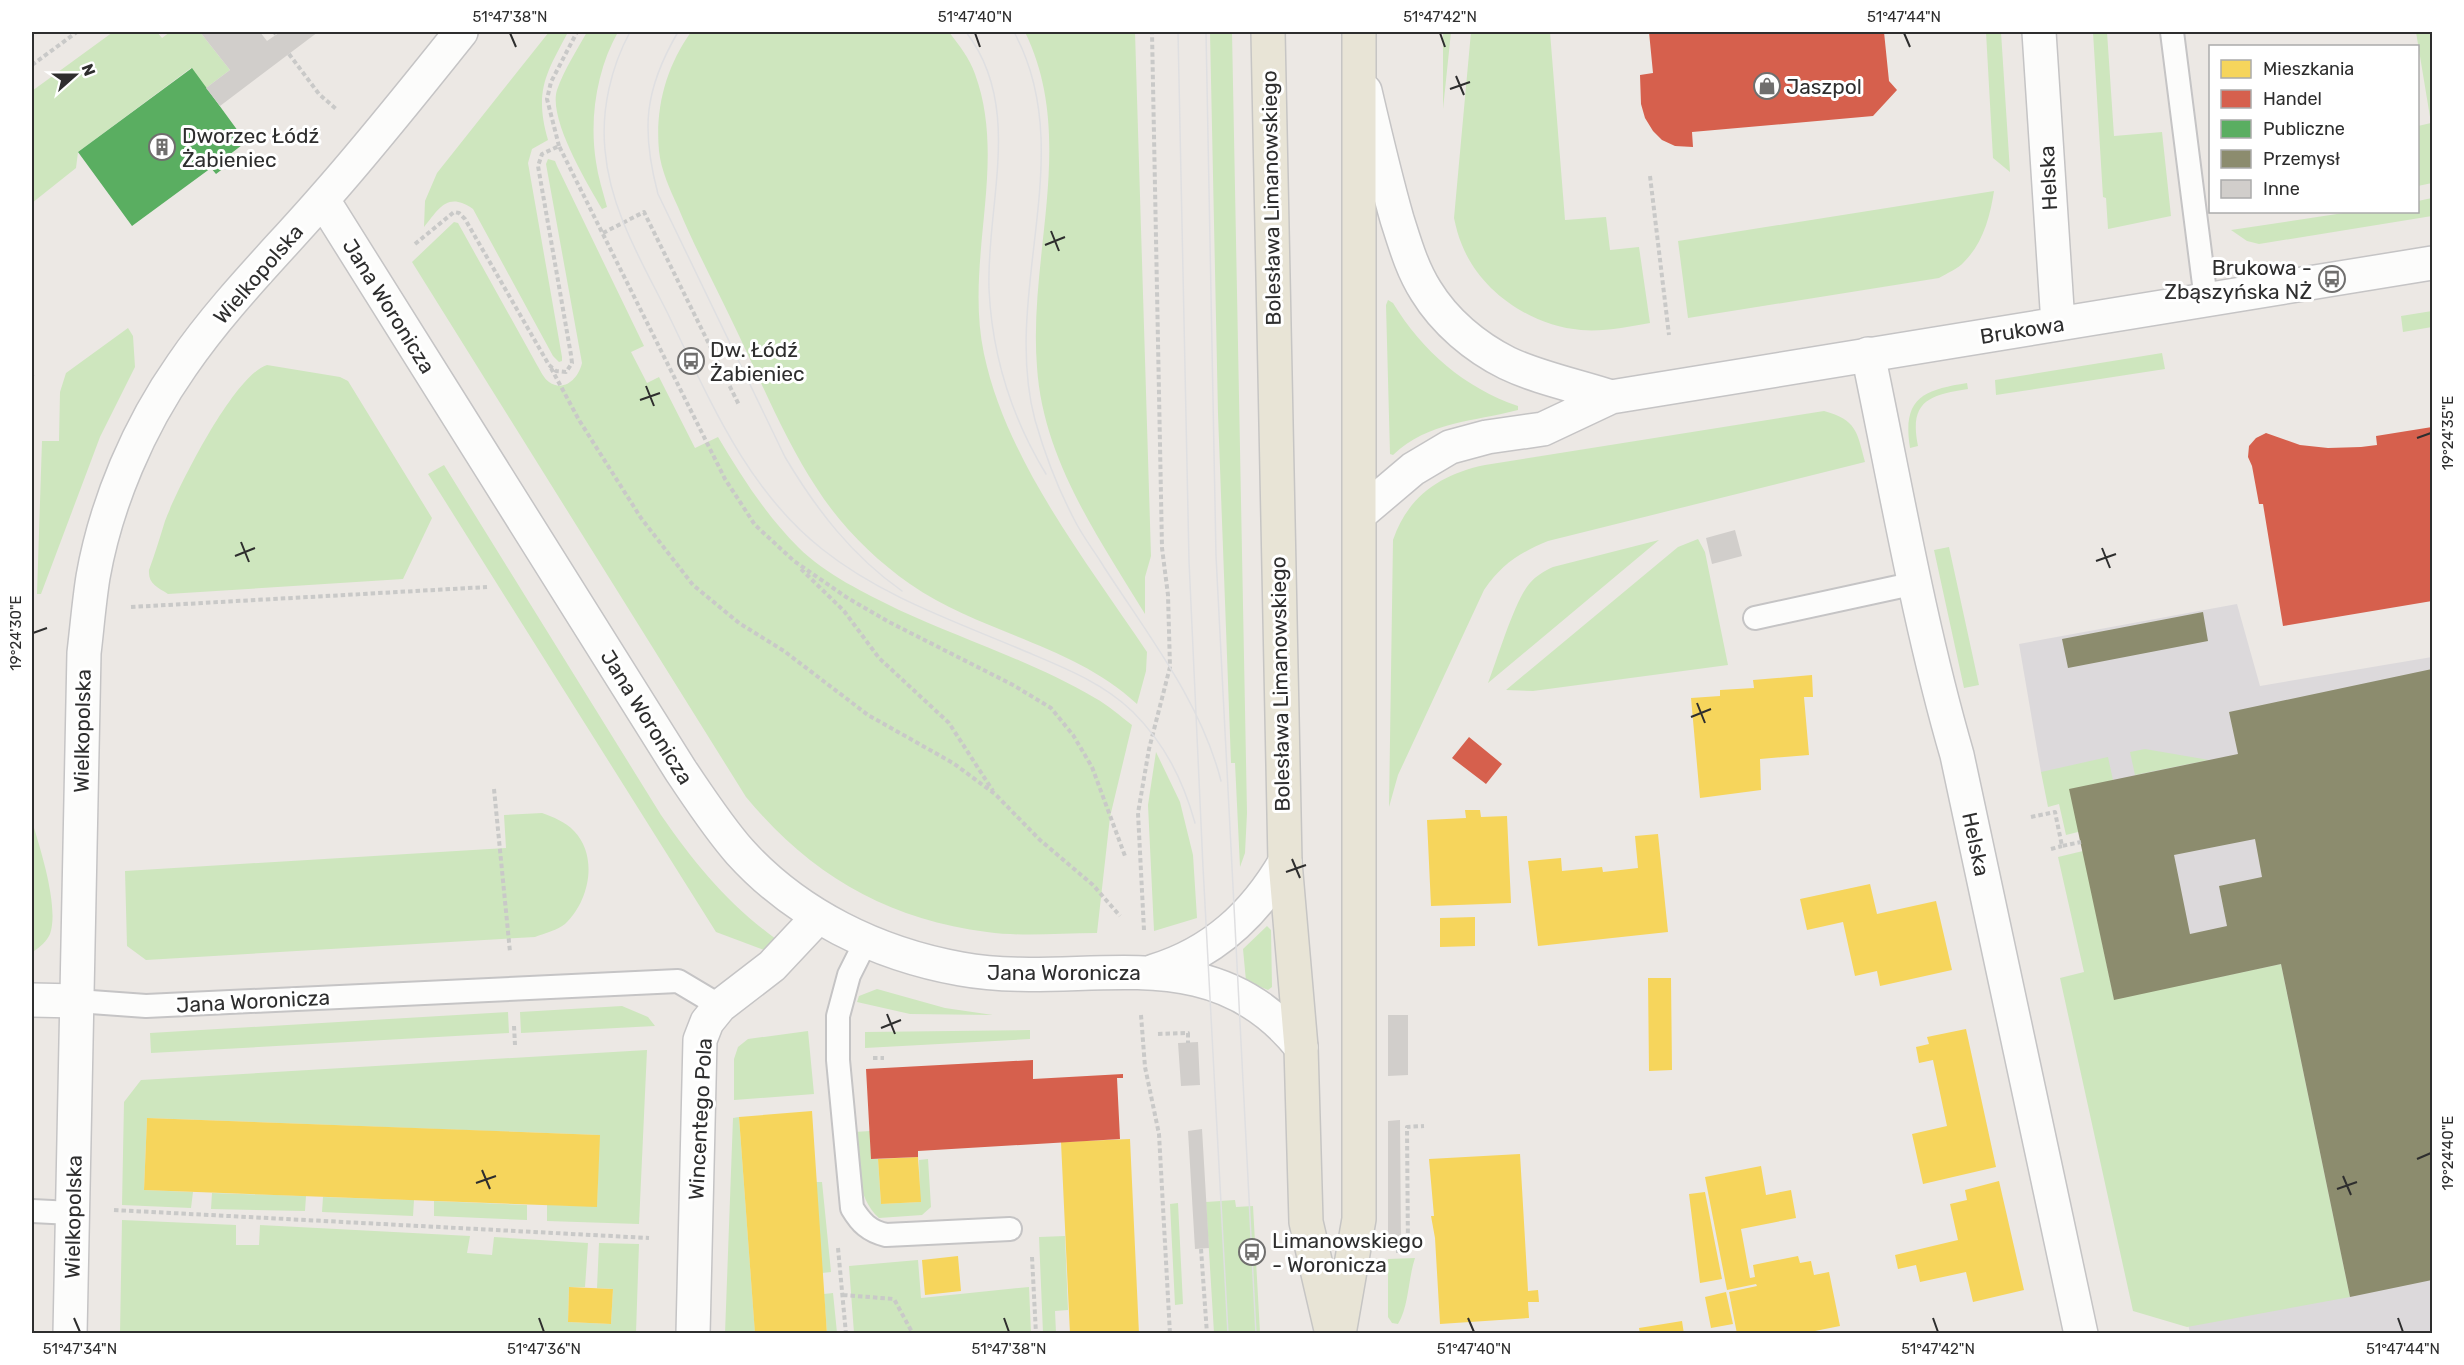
<svg xmlns="http://www.w3.org/2000/svg" width="2464" height="1365" font-family="Rubik,sans-serif">
<rect width="100%" height="100%" fill="#ece8e4"/>
<path fill="#dcd9db" d="M2237 604 2260 686 2432 657V1333H2190L2069 789 2041 772 2019 644Z"/>
<path fill="#cee6be" d="M113 32H157L162 38 170 32H200L230 70 206 88 191 68 78 152 76 168 32 203V91Z
M549 32H568C546 74 534 91 548 140L532 149 528 163 562 357V361L559 362 553 356 473 209C447 191 439 209 424 227L425 201 437 173Z
M587 32H618C597 69 589 118 596 162 598 177 603 192 607 207L602 209C587 183 548 119 557 90 564 70 577 50 587 32Z
M691 32H949C959 45 970 59 975 74 1008 164 964 260 984 354 1007 462 1087 562 1147 652L1146 671 1137 704C1073 644 980 633 910 584 873 558 840 525 816 487 784 439 758 374 732 321 714 283 694 246 678 207 670 190 661 170 659 151 655 108 666 67 691 32Z
M1025 32H1135L1151 556 1145 577V614C1098 537 1043 459 1037 367 1028 254 1077 139 1025 32Z
M1210 32H1232L1247 813 1245 853 1240 867 1235 763H1231L1218 414Z
M1443 32H1451L1443 109Z
M1471 32H1550L1565 220 1606 217 1610 250 1639 247 1650 323C1628 327 1603 332 1581 330 1531 326 1480 291 1462 245 1458 236 1456 227 1454 218Z
M1986 32H2001L2010 172 1993 158Z
M2093 32H2107L2114 136 2162 132 2171 216 2108 229 2106 198 2103 197Z
M2416 32H2432V183L2418 186V126L2431 123Z
M548 159 555 161 557 166 644 346 631 352 647 383 659 377 695 448 718 437C741 476 766 515 798 547 826 575 865 593 899 610 964 640 1034 662 1095 698 1108 705 1120 716 1132 725L1110 817 1097 933C1060 933 1023 937 987 932 886 919 811 875 746 797L412 262 454 222 458 223 537 365C540 370 544 379 549 382 565 393 579 377 582 363L546 164Z
M1994 191C1990 217 1983 243 1964 262 1958 269 1947 273 1939 278L1688 318 1678 241Z
M2432 198V216L2259 244 2247 241 2231 230 2350 212H2418V201Z
M1388 300 1393 303C1422 351 1465 388 1518 406V410C1473 422 1429 421 1393 455L1390 454 1386 305Z
M2432 311V327L2403 332 2401 316Z
M128 328 133 336 135 367 100 437 41 594H37L42 441H59L60 392 66 373Z
M2162 353 2165 369 1996 395 1995 380Z
M267 365 340 377 348 381 432 518 403 579 168 594C157 587 148 584 149 570 155 554 160 537 165 521 178 487 234 375 267 365Z
M1967 383 1968 389C1928 395 1909 402 1918 446L1910 448C1902 398 1923 390 1967 383Z
M1824 411C1857 420 1857 432 1865 462L1548 541C1519 553 1502 564 1484 590L1398 775 1389 807 1393 540C1408 496 1441 474 1485 465Z
M444 465 661 815C695 864 728 904 776 939L767 951 716 932 428 474Z
M1698 539 1705 552 1728 665 1533 691 1506 690 1678 547Z
M1659 540 1488 683C1497 660 1515 599 1530 583 1536 576 1544 571 1553 567Z
M1949 547 1979 685 1964 688 1934 550Z
M2145 749 2209 760 2135 775 2130 752Z
M1156 752 1180 802 1193 855 1197 918 1154 931 1148 805Z
M2108 757 2113 780 2078 832 2066 835 2059 804 2048 807 2041 772Z
M542 813C553 817 566 822 574 831 599 857 589 902 565 924 558 930 545 933 535 937L146 960 127 946 125 871 506 848 504 815Z
M34 828C42 854 59 909 50 934 47 941 40 947 34 951Z
M2083 851 2114 999 2281 964 2350 1297 2187 1327 2133 1311 2060 978 2084 972 2058 857Z
M1267 926 1271 930 1272 987 1268 990 1246 981 1243 949Z
M877 989 945 1008 993 1015 910 1014 857 1002 859 996Z
M622 1006 648 1017 655 1026 521 1033 520 1012Z
M508 1012 509 1033 151 1053 150 1033Z
M1030 1030V1039L865 1048V1032Z
M808 1031 814 1094 734 1100V1059L738 1047 748 1039Z
M647 1050 639 1224 547 1221V1205L597 1206 599 1135 147 1118 144 1190 193 1192 191 1208 122 1205 124 1102 141 1080Z
M739 1117 755 1333 725 1334 733 1118Z
M870 1131 871 1159H878L881 1204 920 1202 919 1160 928 1159 931 1207 922 1215 879 1218C856 1197 857 1161 854 1132Z
M816 1182H822L831 1272 822 1273Z
M212 1193 306 1196 305 1211 211 1209Z
M323 1197 414 1200 413 1216 322 1212Z
M1235 1200 1236 1207 1253 1206 1260 1333H1214L1206 1202Z
M434 1201 527 1205V1220L434 1216Z
M1178 1203 1183 1304 1175 1305 1170 1204Z
M122 1220 236 1225V1245H259L260 1225 470 1236 467 1253 492 1255 494 1237 588 1243 585 1287H569L568 1322 611 1324 613 1289 597 1288 599 1243 639 1244 636 1333 120 1334Z
M1065 1236 1068 1310 1055 1311 1056 1333H1043L1039 1237Z
M1415 1258C1408 1279 1409 1306 1398 1324L1392 1323 1388 1317V1259Z
M918 1260 921 1298 1029 1287 1031 1333H854L849 1266Z
M833 1293 837 1333H827L824 1294Z"/>
<path fill="#f6d55c" d="M1812 675 1813 697H1804L1809 755 1760 759 1761 790 1700 798 1691 698 1720 696V690L1754 688 1753 680Z
M1465 810H1480L1481 817 1507 816 1511 903 1431 906 1427 820 1466 818Z
M1658 834 1668 932 1538 946 1528 861 1561 858 1562 871 1602 867 1603 872 1638 868 1635 836Z
M1870 884 1877 914 1936 901 1952 970 1880 986 1877 971 1855 976 1843 922 1807 930 1800 899Z
M1475 917V946L1440 947V918Z
M1648 978H1671L1672 1070 1649 1071Z
M1966 1029 1996 1167 1923 1184 1912 1134 1947 1126 1933 1060 1919 1063 1916 1047 1929 1044 1927 1037Z
M812 1111 827 1334H755L739 1117Z
M147 1118 600 1135 597 1207 144 1190Z
M1130 1139 1139 1334H1070L1061 1142Z
M1520 1154 1528 1291 1538 1290 1539 1302H1528L1529 1318 1440 1324 1435 1238 1431 1216H1434L1429 1159Z
M918 1157 921 1202 881 1204 878 1159Z
M1761 1166 1766 1195 1791 1190 1796 1218 1741 1229 1750 1278 1755 1277 1753 1265 1798 1256 1800 1263 1811 1261 1814 1275 1829 1272 1840 1326 1800 1334H1737L1729 1292 1757 1286 1756 1284 1727 1290 1705 1177Z
M1999 1181 2024 1290 1973 1302 1966 1272 1920 1282 1916 1265 1898 1269 1895 1255 1958 1240 1950 1204 1967 1200 1965 1190Z
M1705 1192 1722 1279 1700 1283 1689 1194Z
M958 1256 961 1291 925 1295 922 1260Z
M569 1287 613 1289 611 1324 568 1322Z
M1726 1292 1733 1324 1711 1328 1705 1297Z
M1682 1321 1684 1334H1640L1639 1328Z"/>
<path fill="#d6604d" d="M1649 32H1884L1889 81 1897 90 1873 116 1692 132 1693 147 1675 146 1662 140 1653 131 1645 118 1641 104 1640 75 1653 73Z
M2432 427V601L2283 626 2263 504H2259L2252 466 2248 457 2249 446 2256 438 2266 433 2300 445 2328 448 2361 447 2377 445 2376 436Z
M1469 737 1502 764 1486 784 1452 758Z
M1033 1060V1079L1123 1074V1078H1117L1120 1139 918 1151V1157L871 1159 866 1069Z"/>
<path fill="#5aae61" d="M192 68 246 142 229 155 233 161 216 174 211 168 132 226 78 152Z"/>
<path fill="#8c8c6e" fill-rule="evenodd" d="M2203 612 2208 641 2068 668 2062 639Z
M2432 669V1280L2350 1297 2281 964 2114 1000 2069 789 2238 754 2229 712ZM2255 839 2262 877 2219 886 2227 926 2190 934 2174 855Z"/>
<path fill="#d1cecb" d="M200 32H260L267 41 280 32H318L220 106 206 88 230 70Z
M1735 530 1742 556 1712 564 1706 538Z
M1388 1015H1408V1075L1388 1076Z
M1198 1042 1200 1085 1181 1086 1178 1043Z
M1400 1120 1401 1244H1388V1121Z
M1202 1129 1209 1248 1195 1249 1188 1131Z"/>
<g fill="none" stroke-linecap="round" stroke-linejoin="round">
<defs>
<path id="lane" d="M2172 32 2206 300
M1755 618 1916 583
M866 941 849 975 838 1016V1060L852 1208C861 1223 869 1231 886 1235L1010 1229
M77 1001 146 1006 678 981 720 1006
M32 1211 72 1213"/>
<path id="street" d="M1868 354C1896 488 1919 624 1957 755L2081 1334
M32 1000 77 1001
M693 1334 700 1040 707 1022 720 1006 772 966 818 917"/>
<path id="secondary" d="M2039 32 2058 324
M1365 91C1375 134 1385 177 1397 219 1405 244 1412 269 1426 291 1445 322 1475 347 1507 363 1538 378 1578 386 1611 397
M323 200 681 771C700 799 718 827 740 852 797 915 877 954 961 969 1082 991 1209 931 1301 1047
M1361 513 1413 469 1450 447 1487 437 1543 429 1611 397 2432 263
M1154 971C1213 953 1254 915 1285 862
M70 1334 84 653C87 628 89 602 93 577 106 503 139 426 182 365 223 305 276 253 323 199 371 145 416 88 461 32"/>
<path id="primary" d="M1268 32 1285 862 1301 1047 1306 1222 1332 1334
M1339 1334 1359 1219V32"/>
</defs>
<use href="#lane" stroke="#c5c4c5" stroke-width="26"/>
<use href="#street" stroke="#c5c4c5" stroke-width="36"/>
<use href="#secondary" stroke="#c5c4c5" stroke-width="36"/>
<use href="#primary" stroke="#c6c5c4" stroke-width="36"/>
<path stroke="#c9c9c8" stroke-width="4" stroke-dasharray="4.5 3" stroke-linecap="butt" d="M274 32 276 34
M289 54 319 94 336 109
M32 65 77 32
M559 146 547 99 551 82 577 32
M1650 176 1669 335
M603 233 644 212 739 405
M415 244 454 212 459 213 465 219 549 365 556 371 566 372 572 363 571 355 538 166 542 154 559 146 725 479 755 525 794 561 846 597 889 622 1013 685 1051 708 1073 735 1092 767 1125 856
M551 368 579 420 641 518 693 585 739 623 784 651 868 715 953 763 995 794 1040 840 1093 885 1120 916
M32 375 33 374
M801 569 844 611 879 658 949 723 993 791
M131 607 487 587
M494 789 510 952
M2031 817 2055 812 2062 846 2081 842
M2051 849 2062 846
M1144 930 1138 813 1149 749 1170 667 1168 595 1162 548 1152 32
M1141 1015 1145 1067 1159 1134 1170 1334
M514 1026 515 1045
M1158 1034 1188 1033V1043
M873 1058H884
M114 1210 649 1238
M838 1248 846 1334
M1201 1249 1207 1334
M1396 1251H1408L1407 1127 1424 1126
M1032 1257 1036 1334
M843 1295 894 1299 913 1334"/>
<use href="#lane" stroke="#fcfcfb" stroke-width="22"/>
<use href="#street" stroke="#fcfcfb" stroke-width="33"/>
<use href="#secondary" stroke="#fcfcfb" stroke-width="33"/>
<use href="#primary" stroke="#e8e4d6" stroke-width="33"/>
<path stroke="#dfdfe1" stroke-width="1.5" d="M630 32C611 67 601 110 605 150 610 210 642 262 668 314 709 398 746 489 822 549 882 597 957 622 1027 652 1065 668 1103 683 1133 712 1165 744 1183 780 1195 823
M678 32C644 90 641 130 658 194L785 457C816 509 852 556 902 591
M966 32C1024 107 986 204 989 289 992 355 1012 418 1046 474
M1014 32C1080 153 1001 292 1035 420 1045 455 1058 489 1075 521 1083 537 1095 552 1104 567 1148 635 1201 702 1221 781
M1178 32 1189 561 1203 867 1228 1334
M1206 32 1216 556 1256 1334"/>
</g>
<path fill="none" stroke="#2e2e2e" stroke-width="2" d="M510 33 516 47M975 33 980 47M1440 33 1445 47M1904 33 1910 47M1456 76 1464 95M1450 89 1470 82M1051 231 1059 251M1045 245 1065 237M646 386 654 406M640 400 660 393M2417 438 2431 433M241 542 249 562M2102 548 2110 568M235 556 255 548M2096 561 2116 554M33 633 47 628M1697 703 1705 723M1691 717 1711 709M1292 859 1300 878M1286 872 1306 865M887 1014 895 1034M881 1028 901 1020M2417 1159 2431 1153M482 1170 490 1189M2343 1176 2351 1195M476 1183 496 1176M2337 1189 2357 1182M74 1318 80 1332M539 1318 544 1332M1004 1318 1009 1332M1468 1318 1474 1332M1933 1318 1938 1332M2398 1318 2403 1332"/>
<defs>
<symbol id="shop-ring" viewBox="-11 -11 22 22"><circle r="9.5" fill="#fff" stroke="#706f6e" stroke-width="1.5"/><path d="M-5-2.5h2.3a2.7 3.5 0 0 1 5.4 0H5L5.5 6h-11ZM-1.5-2.5h3a1.5 2.3 0 0 0-3 0Z" fill="#706f6e"/></symbol>
<symbol id="building-ring" viewBox="-11 -11 22 22"><circle r="9.5" fill="#fff" stroke="#706f6e" stroke-width="1.5"/><path d="M-4-6H4V6H1V3H-1V6H-4ZM-2.5-4.3h1.7v1.8h-1.7ZM.8-4.3h1.7v1.8H.8ZM-2.5-1h1.7V.8h-1.7ZM.8-1h1.7V.8H.8Z" fill="#706f6e"/></symbol>
<symbol id="bus-ring" viewBox="-11 -11 22 22"><circle r="9.5" fill="#fff" stroke="#706f6e" stroke-width="1.5"/><path d="M-5-6H5V4H4V6H2V4H-2V6H-4V4H-5ZM-3.5-4V0h7V-4ZM-3.5 1.2v1.5H-2V1.2ZM2 1.2v1.5H3.5V1.2Z" fill="#706f6e"/></symbol>
</defs>
<g fill-rule="evenodd">
<use href="#shop-ring" x="1752" y="71" width="30" height="30"/>
<use href="#building-ring" x="147" y="132" width="30" height="30"/>
<use href="#bus-ring" x="2317" y="264" width="30" height="30"/>
<use href="#bus-ring" x="676" y="346" width="30" height="30"/>
<use href="#bus-ring" x="1237" y="1237" width="30" height="30"/>
</g>
<g text-anchor="middle" dominant-baseline="central" stroke-width="6" stroke-linejoin="round" paint-order="stroke">
<g font-size="21" fill="#2e2e2e" stroke="#fff" text-anchor="start">
<text x="1786" y="86">Jaszpol</text>
<text x="182" y="135">Dworzec Łódź<tspan x="182" dy="24">Żabieniec</tspan></text>
<text x="2312" y="267" text-anchor="end">Brukowa -<tspan x="2312" dy="24">Zbąszyńska NŻ</tspan></text>
<text x="710" y="349">Dw. Łódź<tspan x="710" dy="24">Żabieniec</tspan></text>
<text x="1272" y="1240">Limanowskiego<tspan x="1272" dy="24">- Woronicza</tspan></text>
</g>
<g font-size="21" fill="#2e2e2e" stroke="#fff">
<text transform="translate(2048 178) rotate(-93)">Helska</text>
<text transform="translate(1271 198) rotate(-91)">Bolesława Limanowskiego</text>
<text transform="translate(258 274) rotate(-49)">Wielkopolska</text>
<text transform="translate(389 306) rotate(58)">Jana Woronicza</text>
<text transform="translate(2022 330) rotate(-9)">Brukowa</text>
<text transform="translate(1280 684) rotate(-91)">Bolesława Limanowskiego</text>
<text transform="translate(647 717) rotate(58)">Jana Woronicza</text>
<text transform="translate(82 731) rotate(-89)">Wielkopolska</text>
<text transform="translate(1976 844) rotate(78)">Helska</text>
<text x="1064" y="972">Jana Woronicza</text>
<text transform="translate(253 1001) rotate(-3)">Jana Woronicza</text>
<text transform="translate(700 1119) rotate(-87)">Wincentego Pola</text>
<text transform="translate(73 1217) rotate(-89)">Wielkopolska</text>
</g>
</g>
<rect width="2464" height="1365" fill="none" stroke="#ffffff" stroke-width="66"/>
<rect x="2209" y="45" width="210" height="168" fill="#ffffff" stroke="#ababab" stroke-width="1.5"/>
<rect x="2221" y="60" width="30" height="18" fill="#f6d55c" stroke="#ababab" stroke-width="1.5"/>
<text x="2263" y="75" font-size="18" fill="#2e2e2e">Mieszkania</text>
<rect x="2221" y="90" width="30" height="18" fill="#d6604d" stroke="#ababab" stroke-width="1.5"/>
<text x="2263" y="105" font-size="18" fill="#2e2e2e">Handel</text>
<rect x="2221" y="120" width="30" height="18" fill="#5aae61" stroke="#ababab" stroke-width="1.5"/>
<text x="2263" y="135" font-size="18" fill="#2e2e2e">Publiczne</text>
<rect x="2221" y="150" width="30" height="18" fill="#8c8c6e" stroke="#ababab" stroke-width="1.5"/>
<text x="2263" y="165" font-size="18" fill="#2e2e2e">Przemysł</text>
<rect x="2221" y="180" width="30" height="18" fill="#d1cecb" stroke="#ababab" stroke-width="1.5"/>
<text x="2263" y="195" font-size="18" fill="#2e2e2e">Inne</text>
<g transform="translate(75 75) rotate(69)" stroke="#ffffff" stroke-width="4.5" paint-order="stroke">
<path d="M0-4.5L10 22L0 15L-10 22Z" fill="#2e2e2e"/>
<text y="-9" font-size="16" font-weight="bold" text-anchor="middle" fill="#2e2e2e">N</text>
</g>
<rect x="33" y="33" width="2398" height="1299" fill="none" stroke="#2e2e2e" stroke-width="2"/>
<g font-size="15" text-anchor="middle" fill="#2e2e2e">
<text x="510" y="22">51°47'38"N</text>
<text x="975" y="22">51°47'40"N</text>
<text x="1440" y="22">51°47'42"N</text>
<text x="1904" y="22">51°47'44"N</text>
<text transform="translate(2448 433) rotate(-90)" y="5">19°24'35"E</text>
<text transform="translate(16 633) rotate(-90)" y="5">19°24'30"E</text>
<text transform="translate(2448 1153) rotate(-90)" y="5">19°24'40"E</text>
<text x="80" y="1354">51°47'34"N</text>
<text x="544" y="1354">51°47'36"N</text>
<text x="1009" y="1354">51°47'38"N</text>
<text x="1474" y="1354">51°47'40"N</text>
<text x="1938" y="1354">51°47'42"N</text>
<text x="2403" y="1354">51°47'44"N</text>
</g>
</svg>
